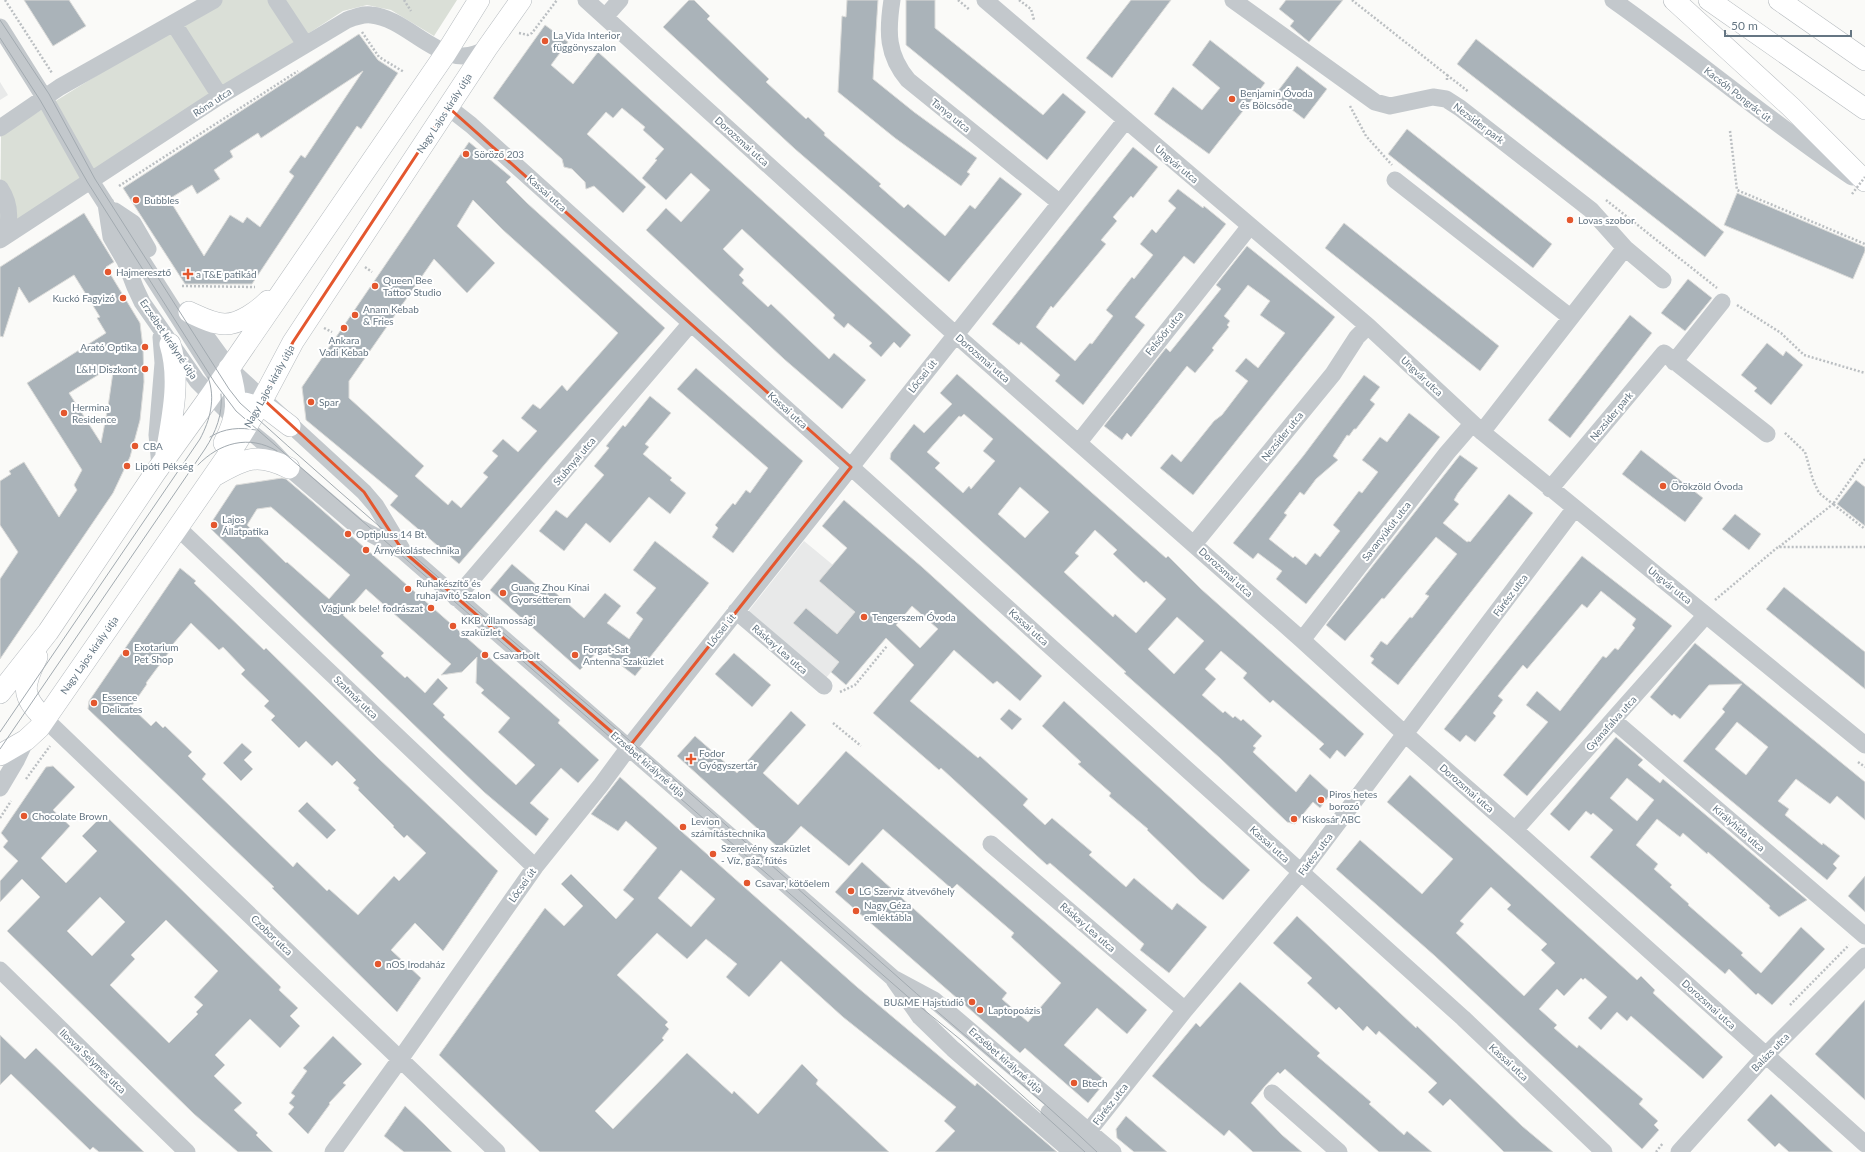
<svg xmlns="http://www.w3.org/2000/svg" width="1865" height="1152" font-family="Lato,sans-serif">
<rect width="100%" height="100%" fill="#fafaf8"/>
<path fill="#e8e9e9" d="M0 82 8 95 0 100Z
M804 541 885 608 826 678 747 613Z"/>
<path fill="#dadfd7" d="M218 0H457L434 36 391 10 367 5 343 11 0 234 1 135Z"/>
<path fill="#aab3b9" stroke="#dcdcda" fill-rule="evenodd" d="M24 0H69L86 26 53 46Z
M689 0H694L710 16 707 19 769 79 766 82 806 119 808 117 825 133 824 135 881 184 879 186 904 208 908 204 945 236 970 205 975 209 1000 177 1022 194 949 282 795 149 663 27Z
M847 0H878L873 79 914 112 977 158 967 172 970 174 961 186 895 138 838 92 842 16 846 17Z
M906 0H935V28L1043 115 1063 93 1086 112 1047 160 906 45Z
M1131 0H1171L1112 78 1086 58Z
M1286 0H1343L1309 42 1290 26 1294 21 1279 9Z
M545 25 568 42 551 65 573 84 598 52 911 335 900 348 894 342 881 357 869 346 872 343 848 323 844 328 833 318 835 315 742 229 723 249 744 269 739 275 744 280 742 283 768 307 771 304 829 359 834 353 866 380 842 409 784 359 646 230 666 208 681 222 710 190 691 173 666 200 642 178 657 160 655 159 664 149 643 130 645 127 622 108 613 118 606 112 587 134 646 187 623 213 594 186 586 189 585 182 572 169 564 167 562 159 493 98Z
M359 34 378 60 398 73 361 129 357 126 252 284H185L123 188ZM363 71 305 158 301 155 289 172 294 176 260 227 247 217 243 223 230 215 204 256 169 199 192 185 197 194 220 179 214 170 233 157 230 151 258 133 261 138Z
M1476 39 1724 232 1705 257 1457 64Z
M1210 40 1265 83 1209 154 1154 114 1173 87 1202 110 1220 88 1192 65Z
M1297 66 1327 89 1304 119 1274 96Z
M1407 129 1552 244 1533 268 1388 154Z
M469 142 511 177 506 182 527 203 665 328 551 457 459 564 390 505 398 496 306 420 302 387ZM473 200 503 230 618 333 567 391 562 385 540 409 533 404 521 418 537 431 518 452 503 439 492 451 498 456 483 473 488 477 461 508 452 500 448 505 415 476 424 466 349 398V381L434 259 467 293 495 263 457 226Z
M1133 147 1158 167 1133 198 1131 196 1113 217 1117 221 1101 240 1106 244 1053 308 1051 306 1036 327 1075 361 1090 343 1092 344 1113 316 1106 310 1132 277 1134 279 1153 255 1140 244 1152 229 1156 233 1176 208 1168 201 1178 189 1203 208 1204 206 1226 224 1194 264 1184 256 1147 302 1135 317 1145 325 1083 405 1055 381 1060 375 1021 342 1019 345 992 324Z
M1737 193 1865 247V251L1853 279 1724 225Z
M84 213 114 262 106 267 140 323 143 348 144 382 140 420 130 457 113 493 0 659V579L18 552 0 525V481L11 474 9 471 24 462 59 517 77 490 74 485 82 470 27 383 106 333 97 318 100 317 74 275 29 303 19 287 3 337 0 336V267ZM114 365 108 407 101 443 69 393Z
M1344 223 1499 346 1480 371 1325 248Z
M1247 246 1335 317 1193 495 1160 468 1172 454 1181 462 1214 421 1222 415 1248 381 1235 371 1246 358 1258 368 1285 333 1260 315 1270 301 1248 285 1224 316 1230 321 1227 325 1229 327 1212 348 1214 350 1195 373 1187 366 1131 437 1127 433 1122 440 1104 426 1166 348 1170 352 1221 289 1216 285Z
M1688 279 1712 298 1685 331 1661 313Z
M1630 315 1652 333 1570 438 1548 420Z
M1767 343 1783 356 1786 351 1803 365 1771 405 1754 391 1757 388 1741 375Z
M696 368 803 461 733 553 712 537 718 528 715 525 733 503 735 505 746 490 750 493 768 468 677 389Z
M957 374 1166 558 1168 556 1201 589 1364 734 1345 757 1337 750 1330 759 1319 749 1324 744 1273 700 1270 703 1243 678 1247 673 1221 651 1205 669 1216 679 1202 695 1223 713 1225 711 1233 718 1235 716 1241 721 1243 719 1262 736 1253 746 1256 748 1253 752 1296 792 1310 774 1331 793 1320 808 1313 802 1295 824 1287 822 1220 758 1124 673 1126 672 1091 640 890 459 891 453 914 424 924 433 952 404 940 393ZM964 414 993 439 983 451 995 461 971 489 969 486 963 493 935 468 940 463 927 452 959 416 961 417ZM1020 487 1049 512 1025 538 998 514ZM1095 530 1117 550 1113 554 1131 571 1144 583 1146 581 1166 599 1136 633 1115 614 1113 617 1064 572 1079 556 1075 553ZM1177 617 1204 641 1174 674 1148 649Z
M1364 375 1380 387 1370 400 1375 404 1356 429H1354L1349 436 1347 435 1333 456 1338 460 1316 479 1304 495 1300 492 1284 513 1287 515 1269 539 1293 558 1295 556 1306 565 1315 553 1320 557 1340 531 1333 525 1359 491 1362 493 1378 472 1362 460 1380 437 1387 442 1409 413 1440 437 1306 604 1276 579 1282 571 1258 553 1253 559 1233 543 1304 455Z
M650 396 671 413 645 444 649 447 643 454 672 478 670 480 686 493 670 514 649 497 610 543 586 523 564 551 539 531 556 510 567 518 604 475 594 466 609 448 606 446 623 425 625 427Z
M1641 450 1703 498 1685 522 1622 474Z
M1460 455 1478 468 1458 493 1454 500 1459 504 1443 523 1467 542 1469 541 1470 542 1509 494 1533 513 1398 685 1371 663 1374 659 1370 656 1381 641 1387 645 1410 617 1412 618 1429 596 1425 594 1457 554 1436 537 1384 599 1382 598 1345 641 1326 625Z
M282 478 286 479 314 503 560 720 558 723 599 760 578 783 561 768 530 803 549 819 536 836 484 792 436 746 211 529V523L236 485ZM271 507 350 575 329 599 287 562 286 563 247 525 257 509ZM366 589 451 664 441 675 462 672 477 657 476 683 484 690 481 693 510 718 498 732 535 765 516 785 443 717 445 715 433 704 448 688 438 678 425 693 407 676 405 678 381 656 384 653 343 615Z
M1856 480 1865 487V526L1837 504Z
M844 500 922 567 1042 676 1020 701 997 681 993 684 954 650 910 701 978 758 980 756 1028 799 1023 805 1045 825 1052 818 1092 852 1089 855 1126 887 1134 878 1172 910 1177 903 1207 927 1169 973 1140 950 1144 944 1050 863 1047 865 941 768 939 770 873 713 914 665 886 638 846 685 831 672 839 662 793 623 806 608 837 634 855 612 819 581 847 548 822 526ZM912 606 938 629 920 648 896 625Z
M1735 514 1761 534 1749 550 1722 529Z
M655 541 709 583 635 676 600 649 580 670 490 590 512 564 547 594 551 589 584 618 605 593 621 606 607 623 629 639 643 619 636 613 656 588 633 570Z
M1582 556 1672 626 1527 796 1503 775 1548 722 1526 705 1537 691 1560 711 1603 656 1606 658 1615 648 1618 650 1635 628 1632 625 1636 619 1601 591 1587 608 1582 604 1527 669 1523 665 1498 696 1503 700 1493 713 1496 716 1475 742 1466 735 1460 742 1444 729Z
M180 568 196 581 194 583 264 650 266 648 378 758 498 871 443 951 415 923 391 950 421 978 397 1012 272 888 274 887 88 709 89 701ZM191 623 219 650 223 647 245 670 241 674 269 701 264 706 275 716 271 720 299 748 306 741 332 766 337 761 356 780 353 783 359 788 358 790 394 826 393 827 404 838 407 835 426 853 399 881 394 876 358 915 329 889 327 891 297 862 293 867 202 779 206 774 188 756 192 752 165 726 163 728 156 721 151 726 131 707 147 684 146 683 169 652 167 651Z
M1784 587 1865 652V689L1766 609Z
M1695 643 1865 782V820L1837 796 1830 804 1796 779 1778 801 1789 809 1785 815 1822 845 1823 843 1840 856 1833 864 1837 868 1827 880 1683 761 1725 712 1722 709 1742 684 1709 685 1680 719 1674 714 1672 716 1650 697ZM1737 722 1768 747 1746 775 1715 749Z
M734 653 771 685 752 707 715 674Z
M1064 701 1250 870 1223 900 1200 881 1147 830 1148 829 1109 796 1111 793 1078 764 1081 762 1042 726Z
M1009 709 1022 719 1012 730 1000 719Z
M791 711 806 725 763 773 798 805 846 751 1147 1010 1127 1034 1097 1008 1064 1045 1106 1081 1088 1103 1025 1048 1020 1053 835 892 862 862 1007 993 1002 999 1028 1022 1061 983 1011 937 1014 933 957 884 952 889 883 829 849 866 801 826 780 849 677 756 695 736 737 773Z
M1616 737 1643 760 1638 765 1660 783 1663 779 1807 900 1779 917 1769 908 1770 906 1708 852 1707 854 1683 833 1680 837 1657 819 1636 845 1658 864 1654 869 1672 885 1670 887 1689 904 1688 905 1743 953 1741 955 1761 973 1801 927 1825 949 1772 1005 1758 993 1756 995 1729 969 1725 974 1590 857 1613 830 1593 813 1591 815 1586 811 1569 831 1550 814ZM1627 778 1654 800 1637 821 1610 798Z
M242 743 252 752 244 760 253 769 241 781 223 763Z
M53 766 75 787 53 810 70 826 41 858 66 883 97 851 82 836 104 814 281 987 279 990 298 1008 290 1016 300 1026 280 1048 250 1019 215 1055 225 1065 214 1076 242 1103 234 1110 258 1133 256 1135 273 1152H238L194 1114 7 931 40 897 22 879 0 902V881L18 861 3 847 8 841 1 833 46 767ZM100 897 125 922 92 956 67 931ZM166 920 218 971 194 997 203 1005 196 1012 198 1014 169 1043 110 985 135 959 131 955Z
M1410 775 1637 980 1641 976 1655 990 1653 993 1723 1057 1703 1079 1631 1016 1627 1021 1617 1012 1601 1030 1588 1018 1607 997 1585 978 1583 980 1581 978 1564 996 1557 989 1539 1009 1557 1025 1554 1028 1577 1048 1579 1045 1643 1099 1639 1104 1658 1121 1654 1125 1659 1130 1642 1149 1435 956 1336 869 1360 840 1422 894 1453 859 1387 802ZM1491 887 1511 905 1507 909 1547 944 1541 950 1555 963 1524 996 1456 933 1464 924 1460 921Z
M620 777 857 987 975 1086 977 1083 1057 1152H935L955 1131 944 1121 956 1107 843 1017 781 961 749 997 726 977 737 964 706 939 687 959 657 933 617 975 668 1022 665 1025 669 1029 662 1038 664 1040 595 1111 613 1129 687 1053 732 1094 734 1091 758 1114 802 1064 818 1080 816 1084 889 1152H540L439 1055 545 908 564 926 583 906 561 884 571 874 616 919 634 899 623 890 657 848 626 821 618 831 591 814ZM681 870 715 899 691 927 658 898Z
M307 802 336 830 327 839 298 811Z
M1865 876V912L1848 896Z
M1297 916 1416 1028 1417 1026 1522 1126 1553 1152H1504L1450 1099 1443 1106 1428 1092 1437 1083 1379 1031 1376 1035 1367 1026 1363 1031 1339 1007 1336 1010 1307 983 1312 978 1273 943Z
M1240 982 1320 1053 1317 1056 1371 1102 1369 1104 1404 1135 1407 1131 1432 1152H1379L1285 1069 1280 1074 1278 1072 1265 1086 1251 1103 1282 1135 1302 1152H1253L1229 1130 1224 1136 1152 1076 1196 1023 1200 1027Z
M1865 1000V1100L1815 1054Z
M0 1035 25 1059 36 1048 144 1152H99L93 1147 90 1150 11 1074 0 1085Z
M333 1036 362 1064 343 1083 346 1085 329 1103 330 1104 308 1134 288 1114 294 1107 289 1103 295 1096 291 1093 307 1071 303 1068Z
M1771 1094 1790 1112 1833 1152H1789L1779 1143 1775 1147 1747 1120Z
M405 1106 425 1125 452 1152H404L384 1136Z
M1126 1116 1167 1152H1134L1117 1138 1116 1129Z"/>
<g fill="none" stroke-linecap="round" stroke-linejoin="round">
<defs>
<path id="major" d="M1674 0 1791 107 1865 181
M1709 0 1865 109
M1779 0 1865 60
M189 312C200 317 213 324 225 324 240 324 258 311 268 301
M245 403 269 410 290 426
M224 443C239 414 238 400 229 368
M166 454C172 418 181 379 170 344
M216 475C244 459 257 452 289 468
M37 657C23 686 20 695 45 719
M0 693 48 632 155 473 211 395 446 53 479 0
M0 755 26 740 39 728 237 442 259 406 293 342 487 48 521 0"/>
</defs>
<use href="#major" stroke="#b5babe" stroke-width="22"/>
<path stroke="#bbbfc2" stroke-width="2.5" stroke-dasharray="2 2" stroke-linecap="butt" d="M5 0 52 73
M404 0 411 11
M958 0 970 10
M1019 0 1031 9 1034 20
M1352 0 1447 75V82
M362 32 379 57 404 72
M519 33 528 35 532 33 557 0
M1447 75 1469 92
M1350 106 1366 136 1392 165
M1730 131 1737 190 1865 244
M119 186 298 71
M1606 200 1717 288
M365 267 372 272
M182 286 255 287
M1737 305 1781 333 1804 355 1865 373
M324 328 332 332
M1865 459 1833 504 1865 529
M1779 547 1833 504 1819 493 1813 480 1805 452 1784 432
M1715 600 1778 547H1865
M840 692 855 685 887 646
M833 723 861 746
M1858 762 1865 767
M26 779 50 746
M0 818 11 801
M1790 1005 1849 945
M1656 1152 1663 1143"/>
<path stroke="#c3c8cc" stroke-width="17" d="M276 0 305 44
M586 0 956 335 1302 640 1405 734 1515 830 1865 1144
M892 0C887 32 887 55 908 80L1060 203
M985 0 1368 326 1482 432 1865 745
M1233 0 1375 102 1390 106 1433 97 1446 99 1460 108 1591 210 1625 248 1663 280
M1613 0C1694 57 1770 122 1852 177
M605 17 620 0
M174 24 220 96
M0 27 44 97 91 181 226 392
M448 107 471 125 1463 1018 1604 1152
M0 128 60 87 214 0
M1395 180 1570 317
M0 188C10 203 11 219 5 236
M106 204 111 237 125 261 135 287 142 302 197 381 235 419 269 447 289 468 358 527 403 551 893 978 934 1000 1113 1152
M115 211 133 223 148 249
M0 240 220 96 347 20C355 17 363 14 371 15 411 18 445 77 487 48
M187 310 229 368 364 492 376 506 403 551
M1674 362 1722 302
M1482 432 1625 248
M1079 442 1250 226
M160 466 157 435 163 363 161 337
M1550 489 1664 353 1767 434
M178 528 535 867
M1194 544 1333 374 1357 337 1368 326
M456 598 691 323
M736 611 824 686
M1302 640 1447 453 1472 424
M45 719 497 1152
M1613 720 1865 936
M0 788 16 761 26 740
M1515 830 1706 615
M991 844 1185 1010
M0 970 187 1152
M894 980 920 1017 953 1049 1072 1152
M1272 1093 1339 1152
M1049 1112 1091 1152
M333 1152 401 1058 535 867 601 785 632 743 1126 120
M1072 1152 1185 1010 1301 872 1575 508
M1679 1152 1765 1056 1865 956"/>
<use href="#major" stroke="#fff" stroke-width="21"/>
<path stroke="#a2aab0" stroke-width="1" d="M0 20 49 94 95 179 229 389 240 403C367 518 499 629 629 740 717 816 803 894 891 971 959 1032 1031 1089 1097 1152
M0 38 40 100 88 183 215 383 236 411 907 996 961 1040 1085 1152
M210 437C224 428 240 427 256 430
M198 465C219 443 249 434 277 451
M0 732 200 439C210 420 216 399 208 377
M0 749 205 449C216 432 223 414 221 394"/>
<path stroke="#bbbfc2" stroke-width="2.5" stroke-dasharray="2 2" stroke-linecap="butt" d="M1852 194 1865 177"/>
</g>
<path fill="none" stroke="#e4572e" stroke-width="3" stroke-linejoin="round" d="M448 107 851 467 629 747 403 551 364 492 263 399 293 342Z"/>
<g fill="#e4572e" stroke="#fff" stroke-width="1.5">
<circle cx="545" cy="41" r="4"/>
<circle cx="1232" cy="99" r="4"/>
<circle cx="466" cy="154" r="4"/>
<circle cx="136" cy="200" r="4"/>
<circle cx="1570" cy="220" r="4"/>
<circle cx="108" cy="272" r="4"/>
<path d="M186 268h4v4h4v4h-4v4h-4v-4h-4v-4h4z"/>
<circle cx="375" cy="286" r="4"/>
<circle cx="123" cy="298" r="4"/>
<circle cx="355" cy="315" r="4"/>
<circle cx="344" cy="328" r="4"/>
<circle cx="145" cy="347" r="4"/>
<circle cx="145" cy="369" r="4"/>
<circle cx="311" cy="402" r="4"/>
<circle cx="64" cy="413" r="4"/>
<circle cx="135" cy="446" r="4"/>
<circle cx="127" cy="466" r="4"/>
<circle cx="1663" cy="486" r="4"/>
<circle cx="214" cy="525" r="4"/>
<circle cx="348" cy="534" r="4"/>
<circle cx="366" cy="550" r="4"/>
<circle cx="408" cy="589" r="4"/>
<circle cx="503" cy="593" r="4"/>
<circle cx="431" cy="608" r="4"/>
<circle cx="864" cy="617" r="4"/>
<circle cx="453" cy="626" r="4"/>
<circle cx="126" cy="653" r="4"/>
<circle cx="485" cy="655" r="4"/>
<circle cx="575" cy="655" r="4"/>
<circle cx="94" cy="703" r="4"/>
<path d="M689 753h4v4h4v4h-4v4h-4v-4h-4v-4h4z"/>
<circle cx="1321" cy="800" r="4"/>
<circle cx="24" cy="816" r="4"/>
<circle cx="1294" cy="819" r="4"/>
<circle cx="683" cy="827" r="4"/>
<circle cx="713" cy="854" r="4"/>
<circle cx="747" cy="883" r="4"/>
<circle cx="851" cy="891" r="4"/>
<circle cx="856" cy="911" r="4"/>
<circle cx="378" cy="964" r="4"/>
<circle cx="972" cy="1002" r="4"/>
<circle cx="980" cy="1010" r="4"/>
<circle cx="1074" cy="1083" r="4"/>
</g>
<g text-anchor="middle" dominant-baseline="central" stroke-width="4" stroke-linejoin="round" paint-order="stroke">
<g font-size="10" fill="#657683" stroke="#fff" text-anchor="start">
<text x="553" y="35">La Vida Interior<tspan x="553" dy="12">függönyszalon</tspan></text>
<text x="1240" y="93">Benjamin Óvoda<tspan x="1240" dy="12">és Bölcsőde</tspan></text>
<text x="474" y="154">Söröző 203</text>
<text x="144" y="200">Bubbles</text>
<text x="1578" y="220">Lovas szobor</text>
<text x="116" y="272">Hajmeresztő</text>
<text x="196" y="274">a T&amp;E patikád</text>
<text x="383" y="280">Queen Bee<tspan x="383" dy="12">Tattoo Studio</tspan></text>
<text x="115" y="298" text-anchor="end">Kuckó Fagyizó</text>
<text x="363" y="309">Anam Kebab<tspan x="363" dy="12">&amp; Fries</tspan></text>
<text x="344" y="340" text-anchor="middle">Ankara<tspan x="344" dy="12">Vadi Kebab</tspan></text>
<text x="137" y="347" text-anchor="end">Arató Optika</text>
<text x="137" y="369" text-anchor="end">L&amp;H Diszkont</text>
<text x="319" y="402">Spar</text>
<text x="72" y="407">Hermina<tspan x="72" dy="12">Residence</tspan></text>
<text x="143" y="446">CBA</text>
<text x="135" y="466">Lipóti Pékség</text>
<text x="1671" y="486">Örökzöld Óvoda</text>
<text x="222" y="519">Lajos<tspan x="222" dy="12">Állatpatika</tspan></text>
<text x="356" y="534">Optipluss 14 Bt.</text>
<text x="374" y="550">Árnyékolástechnika</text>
<text x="416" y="583">Ruhakészítő és<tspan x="416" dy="12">ruhajavító Szalon</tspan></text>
<text x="511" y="587">Guang Zhou Kínai<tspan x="511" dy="12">Gyorsétterem</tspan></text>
<text x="423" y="608" text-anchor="end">Vágjunk bele! fodrászat</text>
<text x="872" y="617">Tengerszem Óvoda</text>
<text x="461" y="620">KKB villamossági<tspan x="461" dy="12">szaküzlet</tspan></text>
<text x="134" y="647">Exotarium<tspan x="134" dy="12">Pet Shop</tspan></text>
<text x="583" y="649">Forgat-Sat<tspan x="583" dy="12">Antenna Szaküzlet</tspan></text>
<text x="493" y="655">Csavarbolt</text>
<text x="102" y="697">Essence<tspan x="102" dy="12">Delicates</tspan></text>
<text x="699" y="753">Fodor<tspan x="699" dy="12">Gyógyszertár</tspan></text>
<text x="1329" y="794">Piros hetes<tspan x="1329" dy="12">borozó</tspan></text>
<text x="32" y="816">Chocolate Brown</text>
<text x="1302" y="819">Kiskosár ABC</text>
<text x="691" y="821">Levion<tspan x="691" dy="12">számítástechnika</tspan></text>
<text x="721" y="848">Szerelvény szaküzlet<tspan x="721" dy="12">- Víz, gáz, fűtés</tspan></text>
<text x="755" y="883">Csavar, kötőelem</text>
<text x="859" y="891">LG Szerviz átvevőhely</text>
<text x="864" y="905">Nagy Géza<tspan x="864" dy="12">emléktábla</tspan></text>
<text x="386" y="964">nOS Irodaház</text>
<text x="964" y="1002" text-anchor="end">BU&amp;ME Hajstúdió</text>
<text x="988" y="1010">Laptopoázis</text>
<text x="1082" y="1083">Btech</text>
</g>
<g font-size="10" fill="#657683" stroke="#fff">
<text transform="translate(1738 94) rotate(38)">Kacsóh Pongrác út</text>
<text transform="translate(212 102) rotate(-33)">Róna utca</text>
<text transform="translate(444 113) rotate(-57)">Nagy Lajos király útja</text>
<text transform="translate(951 115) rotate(39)">Tanya utca</text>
<text transform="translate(1479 123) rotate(37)">Nezsider park</text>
<text transform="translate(742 141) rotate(42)">Dorozsmai utca</text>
<text transform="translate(1177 164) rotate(40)">Ungvár utca</text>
<text transform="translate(547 193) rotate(42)">Kassai utca</text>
<text transform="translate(1164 333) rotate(-51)">Felsőőr utca</text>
<text transform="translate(169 339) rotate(56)">Erzsébet királyné útja</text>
<text transform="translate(983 358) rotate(41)">Dorozsmai utca</text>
<text transform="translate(922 376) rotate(-52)">Lőcsei út</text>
<text transform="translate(1422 376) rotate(43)">Ungvár utca</text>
<text transform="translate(269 386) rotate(-61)">Nagy Lajos király útja</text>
<text transform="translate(788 410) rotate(42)">Kassai utca</text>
<text transform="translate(1611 416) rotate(-50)">Nezsider park</text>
<text transform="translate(1282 436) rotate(-51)">Nezsider utca</text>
<text transform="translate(574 461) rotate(-50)">Stubnyai utca</text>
<text transform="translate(1386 531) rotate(-52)">Savanyúkút utca</text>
<text transform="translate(1226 572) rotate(42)">Dorozsmai utca</text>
<text transform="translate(1670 585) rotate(39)">Ungvár utca</text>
<text transform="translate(1510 595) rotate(-53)">Fűrész utca</text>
<text transform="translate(1029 627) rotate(42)">Kassai utca</text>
<text transform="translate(721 630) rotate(-52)">Lőcsei út</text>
<text transform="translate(780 649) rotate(41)">Ráskay Lea utca</text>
<text transform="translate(89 655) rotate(-55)">Nagy Lajos király útja</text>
<text transform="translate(356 697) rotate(44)">Szatmár utca</text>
<text transform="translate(1611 723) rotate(-48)">Gyanafalva utca</text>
<text transform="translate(648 764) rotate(41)">Erzsébet királyné útja</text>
<text transform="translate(1467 788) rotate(41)">Dorozsmai utca</text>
<text transform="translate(1739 828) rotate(41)">Királyhida utca</text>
<text transform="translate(1270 844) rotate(42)">Kassai utca</text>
<text transform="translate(1315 854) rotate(-53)">Fűrész utca</text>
<text transform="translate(522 885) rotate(-55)">Lőcsei út</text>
<text transform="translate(1088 927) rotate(41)">Ráskay Lea utca</text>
<text transform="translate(272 935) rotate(44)">Czobor utca</text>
<text transform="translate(1709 1004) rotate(42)">Dorozsmai utca</text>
<text transform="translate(1770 1052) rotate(-46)">Balázs utca</text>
<text transform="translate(1006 1060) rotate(41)">Erzsébet királyné útja</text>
<text transform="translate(93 1061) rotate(44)">Ilosvai Selymes utca</text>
<text transform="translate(1509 1062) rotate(43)">Kassai utca</text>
<text transform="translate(1110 1104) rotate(-52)">Fűrész utca</text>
</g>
</g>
<path d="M1725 30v6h126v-6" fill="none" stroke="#657683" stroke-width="2"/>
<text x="1731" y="30" font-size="12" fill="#657683" stroke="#ffffff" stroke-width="3" paint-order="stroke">50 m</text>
</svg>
